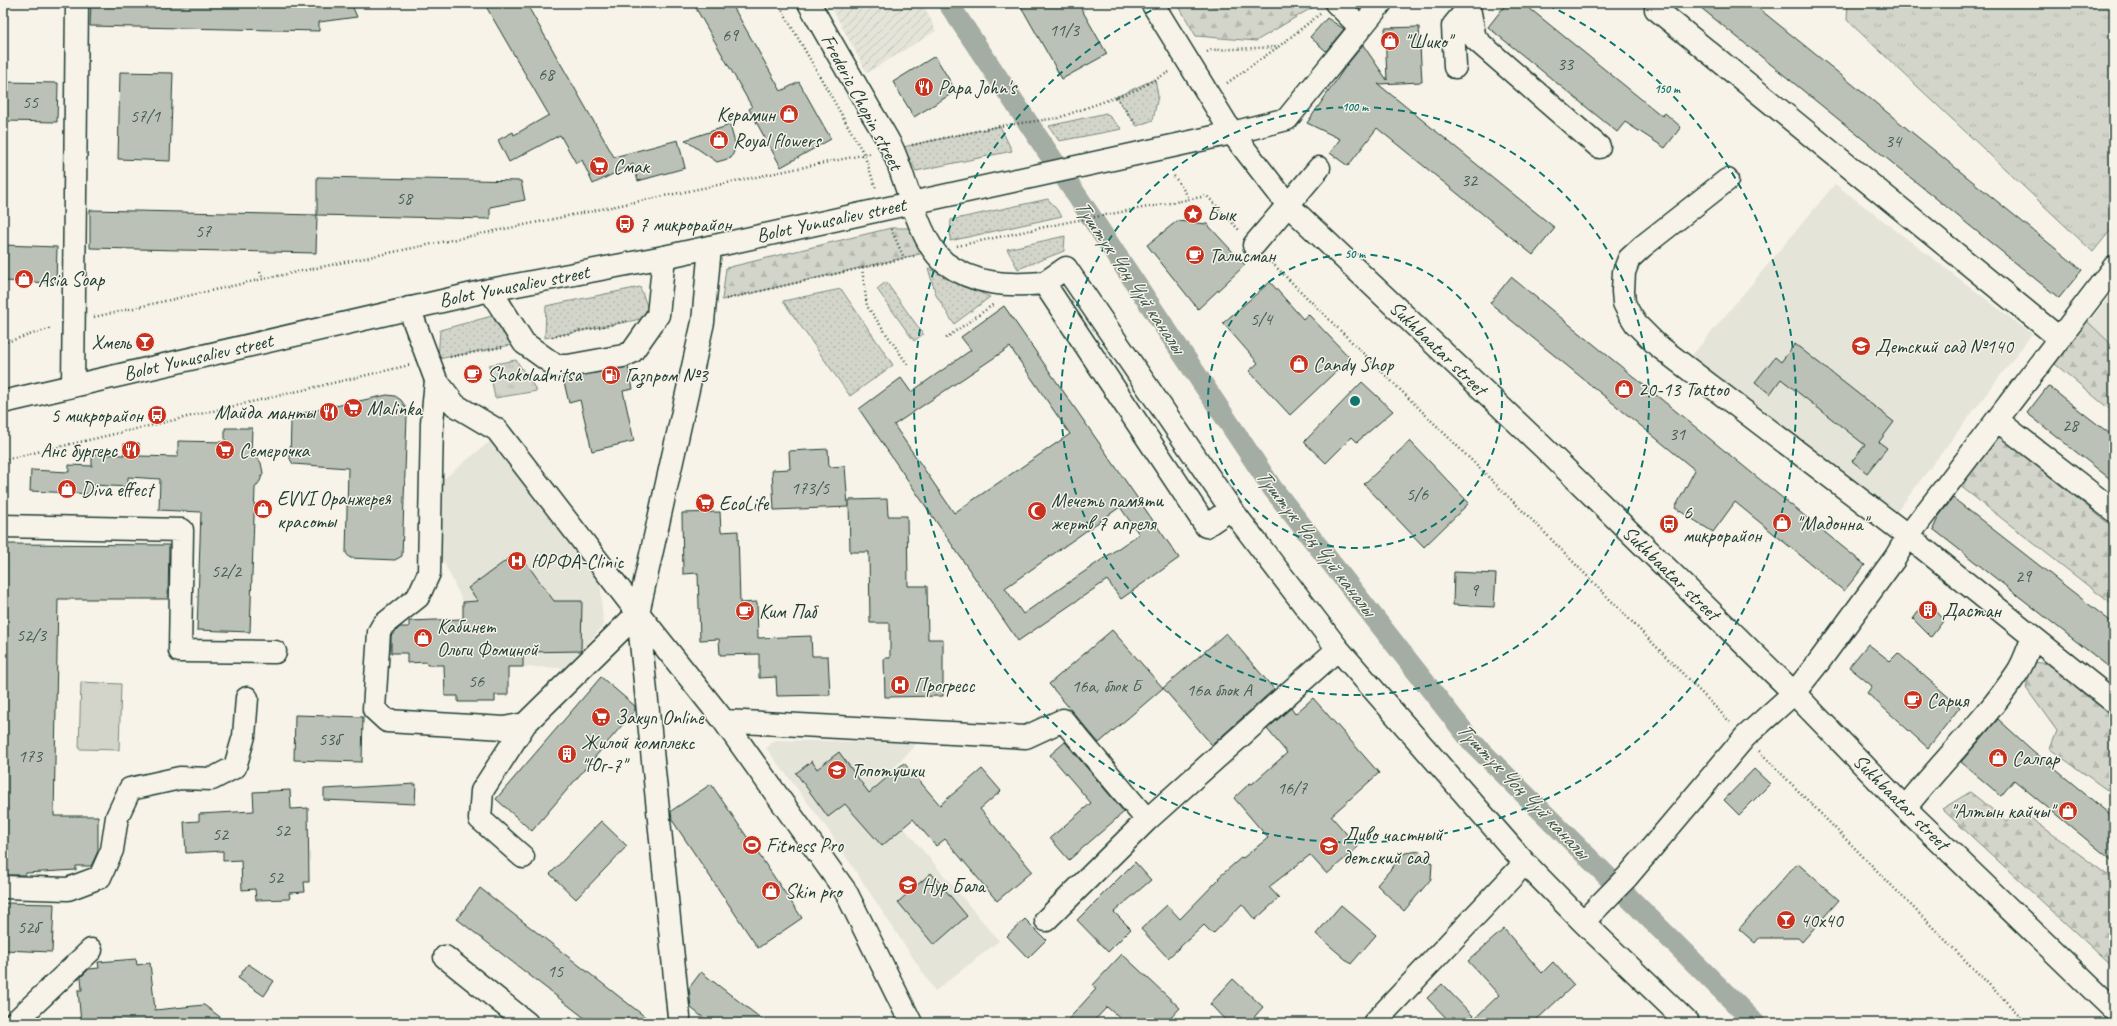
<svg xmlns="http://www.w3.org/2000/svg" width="2117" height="1026" font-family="Caveat,sans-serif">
<defs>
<pattern id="industrial-furrows" width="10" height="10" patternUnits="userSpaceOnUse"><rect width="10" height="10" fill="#e5e4d9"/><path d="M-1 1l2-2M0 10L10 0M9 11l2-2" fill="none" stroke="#c4c4bb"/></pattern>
<pattern id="grass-dots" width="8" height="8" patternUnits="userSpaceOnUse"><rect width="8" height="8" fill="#d3d5ca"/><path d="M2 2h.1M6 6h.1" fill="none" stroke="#b5b8ae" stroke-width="1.8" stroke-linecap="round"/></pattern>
<pattern id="forest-firs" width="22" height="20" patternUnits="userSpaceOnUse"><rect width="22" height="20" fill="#d3d5ca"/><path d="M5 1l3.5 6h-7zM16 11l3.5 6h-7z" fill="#b5b8ae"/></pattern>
<pattern id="park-tufts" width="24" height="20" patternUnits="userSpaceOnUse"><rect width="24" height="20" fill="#d3d5ca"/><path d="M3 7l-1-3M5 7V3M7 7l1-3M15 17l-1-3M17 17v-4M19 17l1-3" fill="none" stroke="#b5b8ae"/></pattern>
</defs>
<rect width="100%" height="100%" fill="#f7f3e8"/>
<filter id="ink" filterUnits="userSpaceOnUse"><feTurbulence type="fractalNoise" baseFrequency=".025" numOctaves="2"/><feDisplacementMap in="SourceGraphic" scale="8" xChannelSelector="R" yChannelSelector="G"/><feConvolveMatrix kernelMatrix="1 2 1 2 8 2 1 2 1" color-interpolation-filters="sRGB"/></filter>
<g filter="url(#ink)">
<path fill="#e5e4d9" d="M1835 184 2032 334 1892 518 1689 359Z
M2114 290V381L2071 345Z
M494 438 600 573 603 626 566 668 523 667V601L463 602 437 548 440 482Z
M776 740 917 743 873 791 999 941 935 991 827 828 766 748Z"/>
<path fill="url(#industrial-furrows)" d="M829 3H923L936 31 867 73Z"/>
<path fill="url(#grass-dots)" stroke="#79897f" d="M1155 79 1158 96 1153 120 1137 126 1116 97Z
M1106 113 1122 129 1059 141 1049 126Z
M1000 126 1012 151 916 171 903 147Z
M1048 199 1062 216 950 241 951 220Z
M1065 236 1064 251 1018 269 1007 249Z
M928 268 990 297 954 324 936 295Z
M886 282 923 334 914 341 877 289Z
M640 287 651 317 545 338 546 306Z
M841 289 893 365 850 396 783 301Z
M492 316 511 345 438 359 440 330Z"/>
<path fill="url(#forest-firs)" stroke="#79897f" d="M1177 3H1317L1318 4 1256 41 1196 36Z
M891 228H909L924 253 722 300 726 268Z
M2087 321 2114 347V413L2055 364Z
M1997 434 2114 528V606L1959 485Z
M2032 662 2051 664 2114 716V795L2050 749 2057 731 2026 688Z
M1970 792 2007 821 2020 810 2114 880V968L1942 809Z"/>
<path fill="url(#park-tufts)" stroke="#79897f" d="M1848 3H2114V226L2093 252 1847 20Z
M516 360 537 391 495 398 489 365Z"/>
<path fill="#d3d5ca" stroke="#79897f" d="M81 682 121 684 119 750 79 749Z"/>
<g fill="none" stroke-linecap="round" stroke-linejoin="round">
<path stroke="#a4ada3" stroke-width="21" d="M948 3 1273 489 1472 742 1755 1023"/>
</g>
<path fill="#bbc1b6" stroke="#1f3d34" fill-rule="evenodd" d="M91 3H351L357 17 319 22V31L90 26Z
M484 3H526L614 157 678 140 685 168 638 181 633 164 593 184 582 160 576 163 560 135 509 162 498 140 513 132 514 135 549 115Z
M693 3H731L781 91 799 82 831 139 781 167 749 109 752 107Z
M1019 3H1078L1107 54 1062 79Z
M1507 3H1523L1662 116 1665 113 1681 127 1665 148 1625 122 1617 132 1488 27Z
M1695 3H1752L2082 270 2059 298Z
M1327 18 1344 29 1326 51 1310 37Z
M1419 27 1422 82 1378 84 1555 228 1533 255 1377 128 1348 166 1330 153 1340 139 1307 123 1346 66 1363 45 1387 80 1385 28Z
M935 56 956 91 914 117 893 82Z
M120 72 173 73 170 161 118 159Z
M3 82 58 83 57 122 3 121Z
M730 125 736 147 731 158 717 162 685 140Z
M317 177 521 181 525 200 490 207V219L317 215Z
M90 210 317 215 316 253 90 248Z
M1177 221 1207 224 1245 265 1198 309 1147 245Z
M3 245 57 247 56 283 3 281Z
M1511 277 1865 565 1844 591 1735 502 1713 532 1675 508 1695 470 1490 303Z
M1270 282 1303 319 1308 314 1350 358 1290 415 1249 371 1258 363 1223 323Z
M1004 306 1179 558 1121 599 1107 580 1018 641 859 409 901 378 911 392 971 350 961 337ZM1010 347 1070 434 954 513 894 425ZM1120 507 1139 534 1023 614 1005 588Z
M1795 344 1894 422 1879 442 1887 448 1867 473 1852 461 1865 445 1781 379 1770 394 1755 382 1775 357 1781 362Z
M628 367 633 389 623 391 634 441 592 451 580 400 569 403 563 378Z
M1362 382 1393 411 1357 442 1352 437 1326 463 1304 442Z
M2048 386 2114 437V482L2027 413Z
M387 395 395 396 401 400 405 406 407 416 402 556 395 560 350 558 346 553 348 468 293 464 290 459 291 423 295 417 303 413Z
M225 428H252L251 455 257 457 261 463 263 473 260 481 255 488 250 632 197 630 201 512 159 510 160 479 128 477V487L94 485V494L30 491 31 470 69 472V465L92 466V454L124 455V444L139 443V456L178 457V441L225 442Z
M1410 441 1469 503 1424 547 1364 484Z
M828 449 829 467 845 466 848 507 774 510 772 470 790 469 789 451Z
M1953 498 2114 624V671L1933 529 1939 516Z
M887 499 888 516H907L908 586H927L928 639H943V696L885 697 884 658H890V623H870L869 552H850L849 500Z
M720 512 721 532 738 531 740 603 757 602 758 638 811 636 812 656H828L830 695 777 696 776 677 759 678V654L720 655 719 639 700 640 698 573 683 574 682 513Z
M6 544 169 545 168 599H58L54 816H98V851L91 866H76V870L26 873 24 875H3Z
M518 552 554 601H582L581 651 523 652V667H508V695H495V702H458V696H445L444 665H427V662L407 663V653H391V636L400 627H409V621L463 619V602L478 601 468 588Z
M1454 572 1496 574 1494 607 1453 605Z
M1927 600 1944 620 1931 637 1913 619Z
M1112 630 1163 688 1099 743 1049 684Z
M1226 633 1274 689 1212 745 1163 688Z
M1868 644 1890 661 1898 653 1960 707 1928 748 1867 693 1872 686 1849 667Z
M601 677 635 706V710L532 831 496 799Z
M1313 698 1379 773 1331 816 1358 847 1327 874 1310 855 1269 887 1279 898 1255 920 1242 904 1213 934 1204 925 1168 958 1141 929 1167 905 1180 919 1219 879 1218 878 1242 857 1243 858 1268 838 1234 798 1250 783 1252 784 1287 753 1267 729 1291 708 1295 714Z
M295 715 363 717 362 762 294 760Z
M1998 719 2032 750 2114 818V862L2014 780 2001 796 1961 762Z
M1065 742 1124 812 1069 860 1050 838 1091 803 1050 755Z
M839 752 869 793 904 763 940 805 982 769 1001 791 980 809 1032 871 997 901 945 839 936 846 913 819 882 846 845 804 828 817 796 773 812 761 817 769Z
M1754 769 1770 784 1739 815 1724 800Z
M416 784 415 804 324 800V789Z
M711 784 802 918 758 948 672 820 671 811Z
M290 790 291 809 308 808 309 882H304L305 892 289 893 290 899 256 900 255 889 242 890 241 860 223 861V851L186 853 184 822 199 821V814L254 811 253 792Z
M601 821 627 846 576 899 550 874Z
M1420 851 1432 863 1431 879 1404 911 1377 885 1405 853Z
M1135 862 1151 880 1114 912 1131 929 1108 952 1077 920Z
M1797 863 1839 900 1802 942 1798 938H1759L1755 943 1739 929Z
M931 873 967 916 934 945 898 902Z
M480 888 653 1023H591L457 919Z
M3 903 54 904 52 952 3 950Z
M1341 905 1376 935 1351 964 1316 934Z
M1025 919 1046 940 1028 958 1007 936Z
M1504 929 1542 973 1553 962 1574 985 1533 1023H1451L1427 998 1442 984 1475 1018 1499 995 1468 961Z
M1122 954 1180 1008 1166 1023H1125L1107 1007 1092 1023H1065L1096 989 1093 985Z
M136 959 137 965 150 963 155 1010 204 1005 228 1023H134V1021H127V1023H81L78 990H82L81 977 89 969 99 968 98 962Z
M248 964 274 981 264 996 238 978Z
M701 972 767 1023H710L691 1008 689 988Z
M1233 979 1263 1007 1249 1023H1228L1210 1004Z"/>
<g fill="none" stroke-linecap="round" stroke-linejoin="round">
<defs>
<path id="minor" d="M809 3C827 36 846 68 865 101 873 116 884 132 892 148 906 178 919 243 945 263 975 285 1008 286 1044 283L1206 526 1231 509 1066 268 1044 283
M1336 3 1360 27
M1468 3 1475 39 1599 147
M1657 3 1656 9 2059 338
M1455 67 1453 26 1468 8
M1232 133 1287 119 1381 3
M1727 180 1643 246 1629 259 1624 272 1623 291 1624 303 1629 313 1636 324 1657 345 1908 536 2033 637C2028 649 2024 663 2017 673 1984 722 1941 762 1905 808
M1254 245 1319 168
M490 290 524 343 556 366H568L623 356 632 352 658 315 664 257
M409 308 436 380 432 423 429 573 418 597 383 625 379 632 374 709 387 721 504 728 525 724 638 613 703 322 710 247
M436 380 455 405 497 430 638 613 724 721
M73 385 77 3
M1997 420 2114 511
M1231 509 1338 649
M3 526 182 530 180 651 275 652
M638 613 679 1017
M2033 637 2114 702
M523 857 480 819 482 791 525 724
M3 887 68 889 100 877 112 850 117 817 130 789 180 778 212 779 235 767 244 736 247 698
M1046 920 1147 820 1338 649 1525 863
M445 957 527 1023
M14 1023 91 950
M911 1023 846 892 724 721 1026 737 1063 720 1147 820
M1374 1023 1525 863 1583 922
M1688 1023 1583 922 1627 877 1745 737 1794 693 1818 663 1895 558 1908 536 2114 267"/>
<path id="major" d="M1152 3 1232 133 1288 205 1543 447 1794 693 1905 808 2114 1010
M3 402 490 290 664 257 1232 133"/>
</defs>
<use href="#minor" stroke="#1f3d34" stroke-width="25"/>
<use href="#major" stroke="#1f3d34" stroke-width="25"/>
<path stroke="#1f3d34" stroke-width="2.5" stroke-dasharray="1 3" stroke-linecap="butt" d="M778 3 864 154 876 189
M1207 52 1211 50 1278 47 1320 14
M1227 83 1278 47
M1116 97 1137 126
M912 145 1000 126 1058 118 1136 90 1171 71
M1174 176 1190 199
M891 229 904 258
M957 246 1068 222 1207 196 1240 231
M1269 260 1543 531 1730 722
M862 268 867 306 908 365
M260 272 263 279
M726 299 914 256
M94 317 263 279 872 153
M552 337 627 321
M946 338 994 304
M3 343 52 328
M450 357 502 347
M3 460 410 365
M1759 751 2027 1023"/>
<use href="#minor" stroke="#f7f3e8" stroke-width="22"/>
<use href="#major" stroke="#f7f3e8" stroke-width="22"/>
</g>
</g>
<g fill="none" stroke="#0f766e" stroke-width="2" stroke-dasharray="7 5">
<circle cx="1355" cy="401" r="147"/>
<circle cx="1355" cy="401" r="294"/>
<path d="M1548 5A441 441 0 1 1 1162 5"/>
</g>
<defs>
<symbol id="shop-disc" viewBox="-11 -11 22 22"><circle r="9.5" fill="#c8321e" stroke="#f7f3e8"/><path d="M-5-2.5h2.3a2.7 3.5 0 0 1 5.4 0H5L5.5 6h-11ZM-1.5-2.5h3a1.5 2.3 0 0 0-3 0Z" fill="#fff"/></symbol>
<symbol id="restaurant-disc" viewBox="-11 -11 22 22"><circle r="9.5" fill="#c8321e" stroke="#f7f3e8"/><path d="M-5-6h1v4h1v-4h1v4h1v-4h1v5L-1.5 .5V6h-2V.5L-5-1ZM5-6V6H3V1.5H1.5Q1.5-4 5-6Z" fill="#fff"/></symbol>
<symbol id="supermarket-disc" viewBox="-11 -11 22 22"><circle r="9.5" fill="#c8321e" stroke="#f7f3e8"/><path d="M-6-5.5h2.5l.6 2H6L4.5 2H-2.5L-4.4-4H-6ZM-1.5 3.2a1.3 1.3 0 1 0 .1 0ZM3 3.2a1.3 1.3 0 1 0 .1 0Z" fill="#fff"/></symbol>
<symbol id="sight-disc" viewBox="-11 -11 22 22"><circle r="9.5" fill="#c8321e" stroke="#f7f3e8"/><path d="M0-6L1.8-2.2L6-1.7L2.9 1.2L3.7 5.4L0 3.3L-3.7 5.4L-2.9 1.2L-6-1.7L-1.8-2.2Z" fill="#fff"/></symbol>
<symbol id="bus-disc" viewBox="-11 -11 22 22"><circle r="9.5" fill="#c8321e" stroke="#f7f3e8"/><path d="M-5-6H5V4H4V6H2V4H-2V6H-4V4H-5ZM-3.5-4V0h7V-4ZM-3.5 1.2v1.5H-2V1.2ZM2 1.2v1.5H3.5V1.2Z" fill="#fff"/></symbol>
<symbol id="cafe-disc" viewBox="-11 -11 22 22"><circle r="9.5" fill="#c8321e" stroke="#f7f3e8"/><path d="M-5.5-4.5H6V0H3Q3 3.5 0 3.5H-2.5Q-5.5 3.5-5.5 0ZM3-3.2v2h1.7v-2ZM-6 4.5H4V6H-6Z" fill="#fff"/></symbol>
<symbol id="bar-disc" viewBox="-11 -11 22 22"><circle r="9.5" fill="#c8321e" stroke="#f7f3e8"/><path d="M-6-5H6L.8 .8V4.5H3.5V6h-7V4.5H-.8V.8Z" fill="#fff"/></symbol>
<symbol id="school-disc" viewBox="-11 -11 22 22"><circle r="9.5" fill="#c8321e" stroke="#f7f3e8"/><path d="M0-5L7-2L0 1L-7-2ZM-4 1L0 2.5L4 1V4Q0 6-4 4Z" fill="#fff"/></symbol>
<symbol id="fuel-disc" viewBox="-11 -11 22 22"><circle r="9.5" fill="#c8321e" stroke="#f7f3e8"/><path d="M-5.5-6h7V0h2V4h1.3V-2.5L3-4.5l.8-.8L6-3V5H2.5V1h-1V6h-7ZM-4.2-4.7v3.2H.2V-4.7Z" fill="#fff"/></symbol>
<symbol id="mosque-disc" viewBox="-11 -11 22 22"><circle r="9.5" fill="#c8321e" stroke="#f7f3e8"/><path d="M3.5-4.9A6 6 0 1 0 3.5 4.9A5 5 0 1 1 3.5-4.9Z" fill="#fff"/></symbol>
<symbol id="hospital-disc" viewBox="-11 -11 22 22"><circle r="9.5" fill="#c8321e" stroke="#f7f3e8"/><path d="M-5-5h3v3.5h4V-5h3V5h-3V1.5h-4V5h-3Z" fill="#fff"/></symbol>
<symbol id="building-disc" viewBox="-11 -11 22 22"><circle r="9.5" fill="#c8321e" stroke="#f7f3e8"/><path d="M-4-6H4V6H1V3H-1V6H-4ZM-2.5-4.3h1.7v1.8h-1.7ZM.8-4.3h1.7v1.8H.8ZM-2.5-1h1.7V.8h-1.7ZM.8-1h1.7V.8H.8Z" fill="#fff"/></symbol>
<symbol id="stadium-disc" viewBox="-11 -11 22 22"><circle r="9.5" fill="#c8321e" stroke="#f7f3e8"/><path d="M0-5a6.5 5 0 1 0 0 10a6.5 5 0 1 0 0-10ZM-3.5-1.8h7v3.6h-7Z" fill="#fff"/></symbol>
</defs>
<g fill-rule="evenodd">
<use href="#shop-disc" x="1379" y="30" width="22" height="22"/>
<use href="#restaurant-disc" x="913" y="76" width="22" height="22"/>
<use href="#shop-disc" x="778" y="103" width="22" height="22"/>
<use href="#shop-disc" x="708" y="129" width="22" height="22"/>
<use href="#supermarket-disc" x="588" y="155" width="22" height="22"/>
<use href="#sight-disc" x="1182" y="203" width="22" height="22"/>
<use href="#bus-disc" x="614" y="213" width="22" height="22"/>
<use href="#cafe-disc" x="1184" y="244" width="22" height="22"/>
<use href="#shop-disc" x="13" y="268" width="22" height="22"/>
<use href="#bar-disc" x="134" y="331" width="22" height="22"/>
<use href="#school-disc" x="1850" y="335" width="22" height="22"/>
<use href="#shop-disc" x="1288" y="353" width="22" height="22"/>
<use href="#cafe-disc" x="462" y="363" width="22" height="22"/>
<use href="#fuel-disc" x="600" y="364" width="22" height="22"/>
<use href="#shop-disc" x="1613" y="378" width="22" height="22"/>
<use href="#supermarket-disc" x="342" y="397" width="22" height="22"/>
<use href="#restaurant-disc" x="318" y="401" width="22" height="22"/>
<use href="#bus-disc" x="146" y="404" width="22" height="22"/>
<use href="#restaurant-disc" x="120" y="439" width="22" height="22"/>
<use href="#supermarket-disc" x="214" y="439" width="22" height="22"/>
<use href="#shop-disc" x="56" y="478" width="22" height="22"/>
<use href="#supermarket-disc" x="694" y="492" width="22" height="22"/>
<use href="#shop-disc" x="252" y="498" width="22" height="22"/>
<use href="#mosque-disc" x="1026" y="500" width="22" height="22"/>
<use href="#shop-disc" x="1771" y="512" width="22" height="22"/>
<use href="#bus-disc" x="1658" y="513" width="22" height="22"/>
<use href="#hospital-disc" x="506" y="550" width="22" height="22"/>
<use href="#building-disc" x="1917" y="599" width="22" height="22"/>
<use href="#cafe-disc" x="734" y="600" width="22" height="22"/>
<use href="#shop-disc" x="412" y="627" width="22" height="22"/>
<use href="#hospital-disc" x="889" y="674" width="22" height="22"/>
<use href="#cafe-disc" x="1902" y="689" width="22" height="22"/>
<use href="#supermarket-disc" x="590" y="706" width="22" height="22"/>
<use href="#building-disc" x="556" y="743" width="22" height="22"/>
<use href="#shop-disc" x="1987" y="747" width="22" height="22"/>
<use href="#school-disc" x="826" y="759" width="22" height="22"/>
<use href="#shop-disc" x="2057" y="800" width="22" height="22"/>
<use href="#stadium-disc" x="741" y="834" width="22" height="22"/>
<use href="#school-disc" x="1318" y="835" width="22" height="22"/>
<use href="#school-disc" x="897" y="874" width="22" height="22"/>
<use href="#shop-disc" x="760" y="880" width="22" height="22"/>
<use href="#bar-disc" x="1775" y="909" width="22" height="22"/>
</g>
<g text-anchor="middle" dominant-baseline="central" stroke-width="3" stroke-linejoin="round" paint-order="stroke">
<g font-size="18" fill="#465e54">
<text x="1064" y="30">11/3</text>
<text x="730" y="35">69</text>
<text x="1565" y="64">33</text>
<text x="546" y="74">68</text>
<text x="30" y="102">55</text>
<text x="145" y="116">57/1</text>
<text x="1893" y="141">34</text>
<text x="1469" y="180">32</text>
<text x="404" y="198">58</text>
<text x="203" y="231">57</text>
<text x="1261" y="319">5/4</text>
<text x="2070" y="425">28</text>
<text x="1677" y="434">31</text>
<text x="810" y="488">173/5</text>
<text x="1417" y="494">5/6</text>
<text x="226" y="571">52/2</text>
<text x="2023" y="576">29</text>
<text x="1474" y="590">9</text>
<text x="31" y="635">52/3</text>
<text x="476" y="681">56</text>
<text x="1106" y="686">16а, блок Б</text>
<text x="1219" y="690">16а блок А</text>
<text x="329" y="739">53б</text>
<text x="30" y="756">173</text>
<text x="1292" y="788">16/7</text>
<text x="282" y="830">52</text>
<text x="220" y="834">52</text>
<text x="275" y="877">52</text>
<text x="28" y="927">52б</text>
<text x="555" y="971">15</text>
</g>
<g font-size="20" fill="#1f3d34" stroke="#f7f3e8" text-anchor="start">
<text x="1404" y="41">"Шико"</text>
<text x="938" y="87">Papa John's</text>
<text x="775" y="114" text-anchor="end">Керамин</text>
<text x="733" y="140">Royal flowers</text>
<text x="613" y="166">Смак</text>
<text x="1207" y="214">Бык</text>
<text x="639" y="224">7 микрорайон</text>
<text x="1209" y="255">Талисман</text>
<text x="38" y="279">Asia Soap</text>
<text x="131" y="342" text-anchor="end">Хмель</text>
<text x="1875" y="346">Детский сад №140</text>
<text x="1313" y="364">Candy Shop</text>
<text x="487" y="374">Shokoladnitsa</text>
<text x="625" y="375">Газпром №3</text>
<text x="1638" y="389">20-13 Tattoo</text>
<text x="367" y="408">Malinka</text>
<text x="315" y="412" text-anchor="end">Майда манты</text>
<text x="143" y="415" text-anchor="end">5 микрорайон</text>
<text x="117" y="450" text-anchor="end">Анс бургерс</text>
<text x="239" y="450">Семерочка</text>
<text x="81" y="489">Diva effect</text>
<text x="277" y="498">EVVI Оранжерея<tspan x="277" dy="23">красоты</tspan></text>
<text x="1051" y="500">Мечеть памяти<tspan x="1051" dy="23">жертв 7 апреля</tspan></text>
<text x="719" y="503">EcoLife</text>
<text x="1683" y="512">6<tspan x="1683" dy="23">микрорайон</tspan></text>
<text x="1796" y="523">"Мадонна"</text>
<text x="531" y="561">ЮРФА-Clinic</text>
<text x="1942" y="610">Дастан</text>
<text x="759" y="611">Ким Паб</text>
<text x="437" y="626">Кабинет<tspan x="437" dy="23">Ольги Фоминой</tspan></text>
<text x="914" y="685">Прогресс</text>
<text x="1927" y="700">Сария</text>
<text x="615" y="717">Закуп Online</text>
<text x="581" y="742">Жилой комплекс<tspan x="581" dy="23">"Юг-7"</tspan></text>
<text x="2012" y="758">Салгар</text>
<text x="851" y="770">Топотушки</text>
<text x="2054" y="811" text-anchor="end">"Алтын кайчы"</text>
<text x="1343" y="834">Диво частный<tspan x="1343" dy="23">детский сад</tspan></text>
<text x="766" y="845">Fitness Pro</text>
<text x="922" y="885">Нур Бала</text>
<text x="785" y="891">Skin pro</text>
<text x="1800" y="920">40x40</text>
</g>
<g font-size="20" fill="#1f3d34" stroke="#f7f3e8">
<text transform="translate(862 102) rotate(62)">Frederic Chopin street</text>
<text transform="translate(831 220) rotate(-12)">Bolot Yunusaliev street</text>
<text transform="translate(514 286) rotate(-11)">Bolot Yunusaliev street</text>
<text transform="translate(1438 348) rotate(44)">Sukhbaatar street</text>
<text transform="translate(198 357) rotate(-13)">Bolot Yunusaliev street</text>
<text transform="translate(1671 573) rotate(44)">Sukhbaatar street</text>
<text transform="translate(1901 802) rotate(45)">Sukhbaatar street</text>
</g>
<g font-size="21" font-style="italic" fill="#405950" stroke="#f7f3e8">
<text transform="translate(1130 276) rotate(56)">Түштүк Чоң Чүй каналы</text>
<text transform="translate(1316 542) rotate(52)">Түштүк Чоң Чүй каналы</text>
<text transform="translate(1523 790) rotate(46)">Түштүк Чоң Чүй каналы</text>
</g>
</g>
<circle cx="1355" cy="401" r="6" fill="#0f766e" stroke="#f7f3e8" stroke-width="2"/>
<g font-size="12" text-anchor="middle" font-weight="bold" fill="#0f766e" stroke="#f7f3e8" stroke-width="3" stroke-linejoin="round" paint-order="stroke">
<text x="1667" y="93">150 m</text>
<text x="1355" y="111">100 m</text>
<text x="1355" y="258">50 m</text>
</g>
<rect width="2117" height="1026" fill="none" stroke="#f7f3e8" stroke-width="16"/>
<rect x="8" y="8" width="2101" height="1010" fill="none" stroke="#1f3d34" stroke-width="1.5" filter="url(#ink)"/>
</svg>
